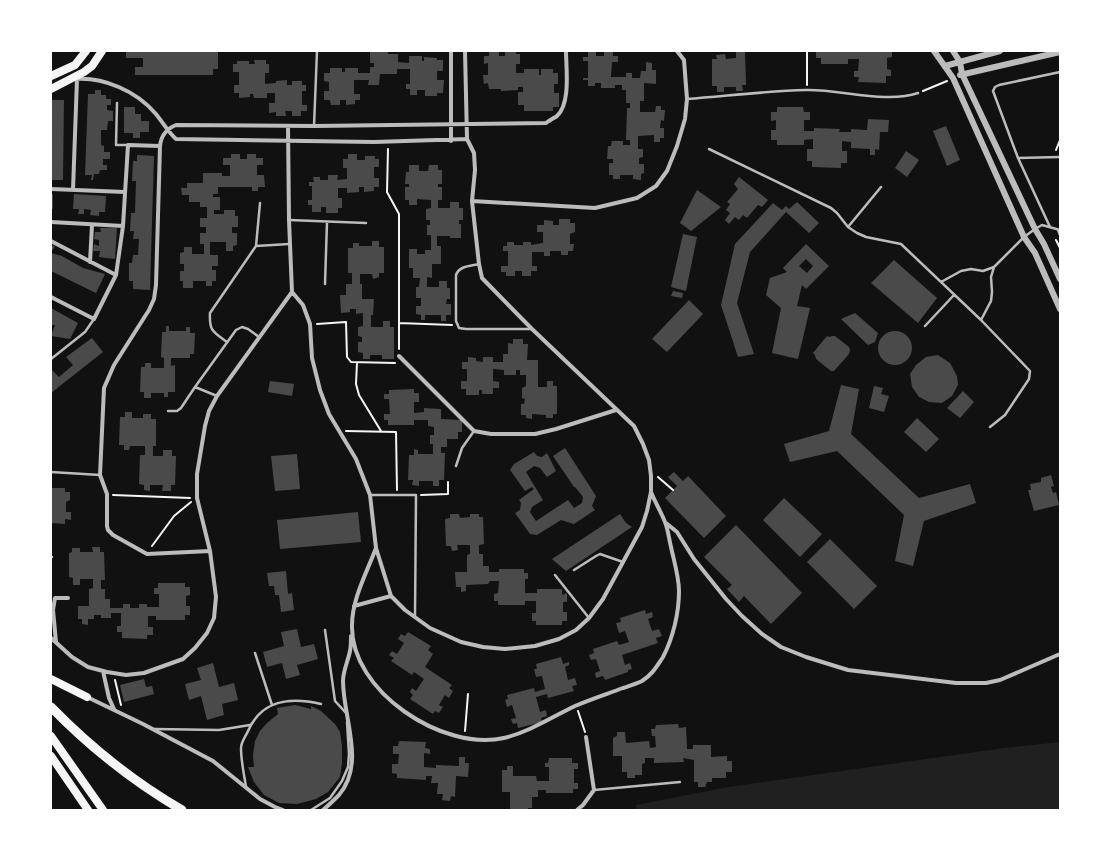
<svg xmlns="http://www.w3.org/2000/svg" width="1111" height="861" font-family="'Fira Sans',sans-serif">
<rect width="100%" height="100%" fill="#111"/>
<path fill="#202020" d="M1060 742V810H637L636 805 728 787 1004 748Z"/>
<path fill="#4a4a4a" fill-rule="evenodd" d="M126 51H218V69H213V75H135V67H143V58H126Z
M370 51H388V54H398V62L409 63V56H422V61H424V57L437 58V60H443V71H437V80H444L443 93H437V96H425V90H417V95H410V89H406V84H410V69H397V74H380L379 85H368L369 80H354V94H360V100H355V104L346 105V100H340V105H331L330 100H324V91H329V82L324 81V73H330V68H342V72H345V68H358V73H370V67H374V63H370Z
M489 51H499V56H505V51H516V54H520V64H516V73H524V69H539V75H541V69H553V73H558V84H554V93H559V107H553V111H524V105H518V92H523V87H518V90L501 91V89H489L488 83 484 84 483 75H488V63L484 64V56H489Z
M588 51H596V56H604V51H613V56H618V62H612L611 77H626V73H632V78H640L641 71H646V62L652 63V70H656V84L644 83V101H640V112H655L656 106H661V110H665L664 121 661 120 660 128H664V138H660V142H654V135L638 136V149H643V157L639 158V164H644V173L641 174V180L633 179V175H620V179H613V175H609V163H613V159H607L608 146H611L612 141H623V145H630V140H626L627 108H630V103H626V90H622V85H615V88H601V83H595V86H588V80H583V78H588V61H583V57H588Z
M736 51H745L746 85H742L743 91H736V87H724V92H717V86H712V59H717L716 55 725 54 726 59 736 58Z
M816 51H892V57L887 58V69L891 70V76H886V83L858 82 859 77H854V71H858L859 59H848V64H821V58H816Z
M254 60H266V64H269V73H265V84L276 83V81L287 80V85H292V81H302V85H306V91H302V105H307V111H301V116H292V111H285L286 116H276V112L269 113V103H275V93H267V98H254L253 94H250V97L239 98V93H234V85H239V72H233V64H237V61H249V64H255Z
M95 90H101V95H106V99H111V105H107V110L113 111V121H108L107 130H101V145L104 146V152H110V159H103V165H107V170H100L99 174H94L93 180H91L92 175H85L88 94H95Z
M51 100H64L63 180H51Z
M124 107H135V114H141V121H149V132H140V138H133V133H124Z
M777 107H803L804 112H810V120H804V131H814V128L840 129 839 132H851V129L867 130 868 119 889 120 888 132H880L879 150 875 149V155H870V149L851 148V142L842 141V151H847V163H841V168L812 167V161H807V149H813V139L804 140V145H777V140H771V130H776V120L771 121V112H777Z
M946 126 960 160 947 166 933 131Z
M906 151 919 160 907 177 895 168Z
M231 154H240V159H247V154H256V158H263V165H257V175H264L265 187H258V191H252V187H218V194H213V197H220V210H214V214H224V210H235V216H238V227H232V233H237V245L233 246V251H226V242H210V255H218V266H212V270H216V281H212V286H206V281H193V288H183V281H180V271H184V264H180V253L184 252V247H192V254H204V244H200V233H206V227H200V218H207V207H200V202H189V195H182L181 188H187V183H203V173H222V176H230V165H223V158H231Z
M348 154H357V160H365V156H375V159H379V167H374V178H379V187H374V191L364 192V187H359V192L347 193V188H338V198H342V208H338V213H326V207H321V212H312V205H308V200H312V186H309V182H314L313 177H320V180H328V175H338L337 180 347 179V168H343V159H348Z
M137 155 154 156 150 290 133 289V281H129V263H132L133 255H138L139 239H133L134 231H130L131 213H135L136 181H132L133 161H137Z
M409 165H419V171H428L429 165H438V170H442V184H438V187H442V200H438V208H450V202H459V208H463V220H459V224H461V238H450V236H437V246H441V264H432V278L427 277V287H439V281H447V288H450V299H447L446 304H451V315H446V321H441V315H425V320H421V315L416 314V306H421V298H416V287H419L420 278H413V268H409V249H417V254H425V250H431V235H427V225H430V220H426V209L431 208V200L417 199V205H409V200H405V187H409V184H405L406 172H409Z
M739 177 768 200 762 207 758 205 747 218 743 215 739 220 735 217 729 224 725 220 730 213 726 210 730 204 727 202 738 189 734 184Z
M697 190 721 207 691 231 680 223Z
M51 194H53V209H51Z
M74 194 106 196 105 212H99V216L90 215 91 210 84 209V214H78L79 209H73Z
M797 202 819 223 809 233 786 212 750 252 737 303 754 354 738 357 721 305 735 244 773 203 782 210 786 206 789 209Z
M559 219H570V223H575V232L570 234V244H574L573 251H568V255H561V251H550V256H544V252H532V266H537V271H531V276H522V271H515V276H506V272H501V266H508V251H503V246H507V242H514V245H523V242H531V245L543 243V232H537V225H544V220L553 221V225H559Z
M100 228H117L115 259 99 257 100 251H93L94 244 99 246V240L94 239 95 232H101Z
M683 234 697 237 686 291 671 287Z
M372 241H379V247H384V273H379V277L373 279 372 274H360V284H362V299H374L373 315H371V327H383V321H390V327H394V359H382V355H370V359H363V353L358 352V342H362V337L358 336V327L363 326V313L356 314V309H350V312L341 313 340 295H346V284H352V273H348V248H353V243H359V246H372Z
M806 244 829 266 806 289 802 285 797 306 810 308 798 359 772 353 781 308 766 295 770 278 787 272 783 268ZM806 259 813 266 807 273 799 266Z
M51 245 55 246 51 253 62 256 83 268 105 274 96 293 51 271Z
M894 260 937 298 918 323 871 283Z
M673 291 683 293 682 298 671 296Z
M689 300 703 314 667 352 652 339Z
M51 308 78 323 70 339 51 336 55 325H51Z
M855 313 878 333 875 342 868 345 841 319Z
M166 326H169V331H186V327H190V333H195L194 354H190V358H171V366L175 365V392H168V397H164V393H151V398H144V392H140L141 367H145V363H151V368H164V358L161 357 162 332H166Z
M878 348a17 17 0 1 1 34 0a17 17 0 1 1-34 0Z
M827 336 829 337 832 336H835L849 347 850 350 849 354 834 371H831L816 359 815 355 813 353Z
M92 338 103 352 51 393V371L52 370 59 377 73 365 66 357Z
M513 339H523V344H528L527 360H538V387H547V381H553V386H557V414H553V418H546V415L532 414V419L526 418V415H521V404H524L525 399 522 398V388L526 386V375H520V370H516V375H504V370L493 369V381L499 382V388H493V394H482V390H479V395H466V389H461V381H467V369H462V362H468V357L476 358V361L483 362V357H493V362H503V354H508V343L513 344Z
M938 355 950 363 957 376 958 385 952 396 942 403 929 402 919 397 912 387 910 374 916 365 926 357Z
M270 381 294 384 292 396 268 392Z
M841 385 859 389 851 434 919 498 970 484 976 503 924 521 913 566 895 561 904 515 837 451 790 462 784 444 829 431Z
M874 386 883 388 881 394 889 396 884 412 869 408Z
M414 389V393H419V402H414V413L424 412V408L441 409V419L462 420V432H458V439H447V447H441V453H445L444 480H439V486H433V481H419V486L412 485 413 480H408L409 455H414V449L418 450V454H433V444H430V435H434V427L428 426V420H414V425H388V420H384V414H390L389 399H384V394H389V390Z
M963 391 974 402 960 418 947 408Z
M125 412H132V418H143V414H151V419H156V446H153V456H163V450H172V456H176L175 485H171V491H162L163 485H150V491L144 490V485L139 484 140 455H145V446H130L129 450H124V445H119L120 417H125Z
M917 418 939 439 926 452 904 432Z
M565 448 596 496 592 506 595 510 574 524 561 520 537 535 530 534 515 513 520 510 521 503 519 500 534 489 532 487 525 491 510 470 514 464 534 452 537 456 542 457 547 453 556 471 547 477 540 468 534 466 526 472 543 500 532 507 530 512 536 521 568 500 574 508 582 503 583 497 575 487H574L553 456Z
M297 454 300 489 275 491 271 456Z
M674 472 683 481 688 476 726 516 704 538 665 498 677 486 668 477Z
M1051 475 1054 486 1051 487 1053 493 1056 492 1059 505 1034 511 1028 490H1031L1030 484 1041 482V478Z
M51 488H65V492H70V500L66 502V512H71V520L65 519V524L51 523Z
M784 498 822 534 800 557 763 520Z
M358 512 361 542 280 549 277 520Z
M450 514H459L460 518 470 517V514H479V517H483L484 544 479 545V554H483V566H489V572H499V569H524V573H528V579H525V593H537V589H562V595L567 593V602H563V612H567V621H562V625H536V621H532V613H536V601H525V605H498V601H494V594L498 593 499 581H490L488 584 466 585V591L461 592V587H456L455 572H467V555L470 554V545H457L458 550 452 551 451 546H446L445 519 450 518Z
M620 514 626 523 632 527 566 571 552 559Z
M736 525 802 593 771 624 744 596 739 602 727 589 732 585 704 557Z
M830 539 877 586 854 609 807 562Z
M92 547H100V552H104L105 580H101V589H105V599H110V608H123V604H130V608H139V604H147V607H159V594H154V588H158V583H185V587H190V595L186 596V606H190V615H185V620H156V616H148V627H153V635H147V639L122 638V632H117V626H121V613H111V618H101V615H94V619H88V625L82 624V619H78V606H89V589L93 588V579H80V585H73V578L69 577V553L72 552V548H80V552H93Z
M286 571 288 594 292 593 294 610 281 612 279 595H275L274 586H269L267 573Z
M645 610 646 614 652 612 653 617 648 619 652 631 659 629 662 636 656 638 658 643 622 655 625 665 630 663 632 669 628 670V672L605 680 603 676 596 678 595 673 600 671 596 659 591 660 589 655 594 653 593 649 617 641 619 645 629 642 625 631 619 633 616 623 621 622 620 618Z
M297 629 301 647 314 644 318 659 297 665 300 675 286 679 282 663 267 667 263 652 284 646 281 632Z
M408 632 431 646 428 650 433 654 425 667 452 685 449 688 453 691 449 698 445 695 439 705 443 707 439 713 435 711 433 714 410 699 413 695 410 692 412 688 416 691 424 679 414 672 412 675 391 661 394 658 389 655 392 651 397 654 404 643 398 639 401 634 405 636Z
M561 657 563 664 569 662V665L565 667 568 680 575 678 577 685 572 686 574 691 548 698 547 694 536 697 540 712 546 710 547 716 541 718 542 722 518 728 517 723 513 724 511 719 516 718 512 705 507 707 505 700 508 699 507 695 534 688 535 692 545 689 542 676 536 677 534 669H537L536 664Z
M213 663 219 687 234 683 238 700 222 704 224 715 207 720 201 696 189 700 185 684 201 680 197 668Z
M144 679 146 687 152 686 154 694 124 702 120 685Z
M295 705 311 709V706L321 711 335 724 340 732 342 746V763L340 777 328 792 316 799 297 804 279 803 264 795 254 782 248 767H254L253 755 255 741 260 731 267 723 278 714 277 708Z
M678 724 679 728 686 727 687 749H693V745H711V757L727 756V761H732V772H726V778H712V782H707L705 787H698V782H694V760L683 758 684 762 654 763V758H645V763L642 764V775H635V778H627V772H622V756H613V738L617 736V732H625L626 743 649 741 650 748 656 747 655 736H652L651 729H655L656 725Z
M399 741 426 742 425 748 430 749V754L424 753V767L436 768V765L459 766V757H465V763H469L468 777 456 776 455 797 451 796 450 801 442 800 443 794H437L438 783H431L432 776H426V780L397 778V774L392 773V764H398L399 754H393V746H398Z
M549 758H572V763H578V769H574V783H578V789H573V793H546V790H538V797H532V808H528V810L510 809V792H502V770H507V766H513V776H536L537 781H549V767H545V763H548Z"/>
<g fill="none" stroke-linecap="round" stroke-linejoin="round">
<path stroke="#f5f5f5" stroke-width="2" d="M807 51V85
M923 91 947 81
M388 149 387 192 399 214V349
M1056 150 1060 140
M1056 240 1060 248
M399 323 452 325
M317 324 346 322 347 357 351 362 395 363
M357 363 356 384 359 395 381 431
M346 431 396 432 397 490
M658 477 673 490
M113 495 190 498
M421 495 448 494V482
M152 546 174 516 191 502
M115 680 121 705
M578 711 585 732
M465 731 468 694"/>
<path stroke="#bcbcbc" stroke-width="2.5" d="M687 99C727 96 766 91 806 90 840 89 886 104 918 93
M117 103 116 145H128
M314 126 317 51
M709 149 831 208 837 213 848 227 857 233 866 237 901 244 981 320 1030 371 1029 379 1005 415 990 427
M1018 158 1060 157
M289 220 366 223
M848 227 881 187
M1050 227 1018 158 993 91 995 87 999 85 1060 72
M1058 230 1060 235
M256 246 289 244
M479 264C470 266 459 266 456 275V321L459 328 466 329H532
M941 282 961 271 971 269 983 271 994 267
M325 284 327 222
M981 320 991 301 992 292 991 277 994 267 1024 237 1035 229 1042 225 1060 230
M925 326 954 295
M227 342C213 332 209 331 210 313L256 246 260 203
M51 359 85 332 94 319
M195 387 217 396
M168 411H177L181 408 195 387 236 330 242 327 248 329 259 337
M456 466 462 448 474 431
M51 472 100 475
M370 495H416L415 616
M51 557H52
M574 570 596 556 600 554 623 562
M555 575 589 618
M325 630 335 701 346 713
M255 653 272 705
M154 729 219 730 250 725
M246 787C244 774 241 761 241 748 241 742 246 736 248 731 262 699 291 697 321 704
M594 790 680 782
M311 810 330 798 342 781 348 767 349 754 347 722"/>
<path stroke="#bcbcbc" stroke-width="4" d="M75 79C104 77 136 91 155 113 162 121 168 132 176 139L374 142 467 139
M288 126 289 220 292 292 303 305 310 324 312 358 320 390 329 414 356 459 370 495 376 548 391 596 405 610 430 628 461 642 483 647 505 649 535 646 559 639 576 630 589 618 603 599 642 527 647 511 651 492V476L649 460 643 444 634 426 532 329 482 278 479 264 472 201 475 170 474 153 467 139 465 51
M451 141V51
M51 189 125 192
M73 190 77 79
M472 201 595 208 637 198 656 186 667 171 677 146 685 119 687 99 684 60 677 51
M51 222 123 226
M51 241 116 275
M90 262 92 225
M51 297 94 319 116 275 123 226 128 145 160 146
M399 356 474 431 491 434H535L556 429 616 410
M666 523 677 532 694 559 726 599 742 616 762 634 781 647 806 657 848 670 956 683H986L1000 680 1060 654
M376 548C367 572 352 599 352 625 350 691 443 752 504 738 529 732 552 717 575 706 591 699 607 694 623 688 629 686 636 684 642 681 652 675 657 666 663 657 673 638 679 613 679 591 679 577 674 561 671 547 669 539 668 529 665 522 661 512 655 502 651 492
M210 551 147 554 113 535 108 530 107 526V494L100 475 104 388 114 365 149 310 154 299 156 285 160 146C161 136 166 129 176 125L314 126 546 123C550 120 554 118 557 116 571 103 566 68 566 51
M354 606 391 596
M51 610H53L55 598H68
M53 610 56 642
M51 638 72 657 88 667 107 672 126 675 144 673 183 659 195 648 207 633 214 618 216 597 210 551 197 498V474L205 426 209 411 217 396 292 292
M103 671 109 698 114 709
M87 697 143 724 213 761 260 799 275 807 283 810
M323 810C329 805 334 800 339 795 366 763 343 718 343 681 343 671 348 661 350 651 351 646 351 641 351 636
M577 810 583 805 594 790 586 737"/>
<path stroke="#bcbcbc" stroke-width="6" d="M934 51 953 78 1024 237 1035 253 1060 309
M953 51 960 62 962 74 1035 229 1044 244 1060 279
M945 66 1000 51
M960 75 1060 52"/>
<path stroke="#f5f5f5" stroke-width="8" d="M51 76 75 65 86 51
M51 89 84 72 92 66 102 51
M51 679 87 697
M51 736 103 810
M51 756 88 810"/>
<path stroke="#f5f5f5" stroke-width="9" d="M51 707C90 747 134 782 182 810"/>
</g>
<rect width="1111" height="861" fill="none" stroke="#ffffff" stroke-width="104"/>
</svg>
